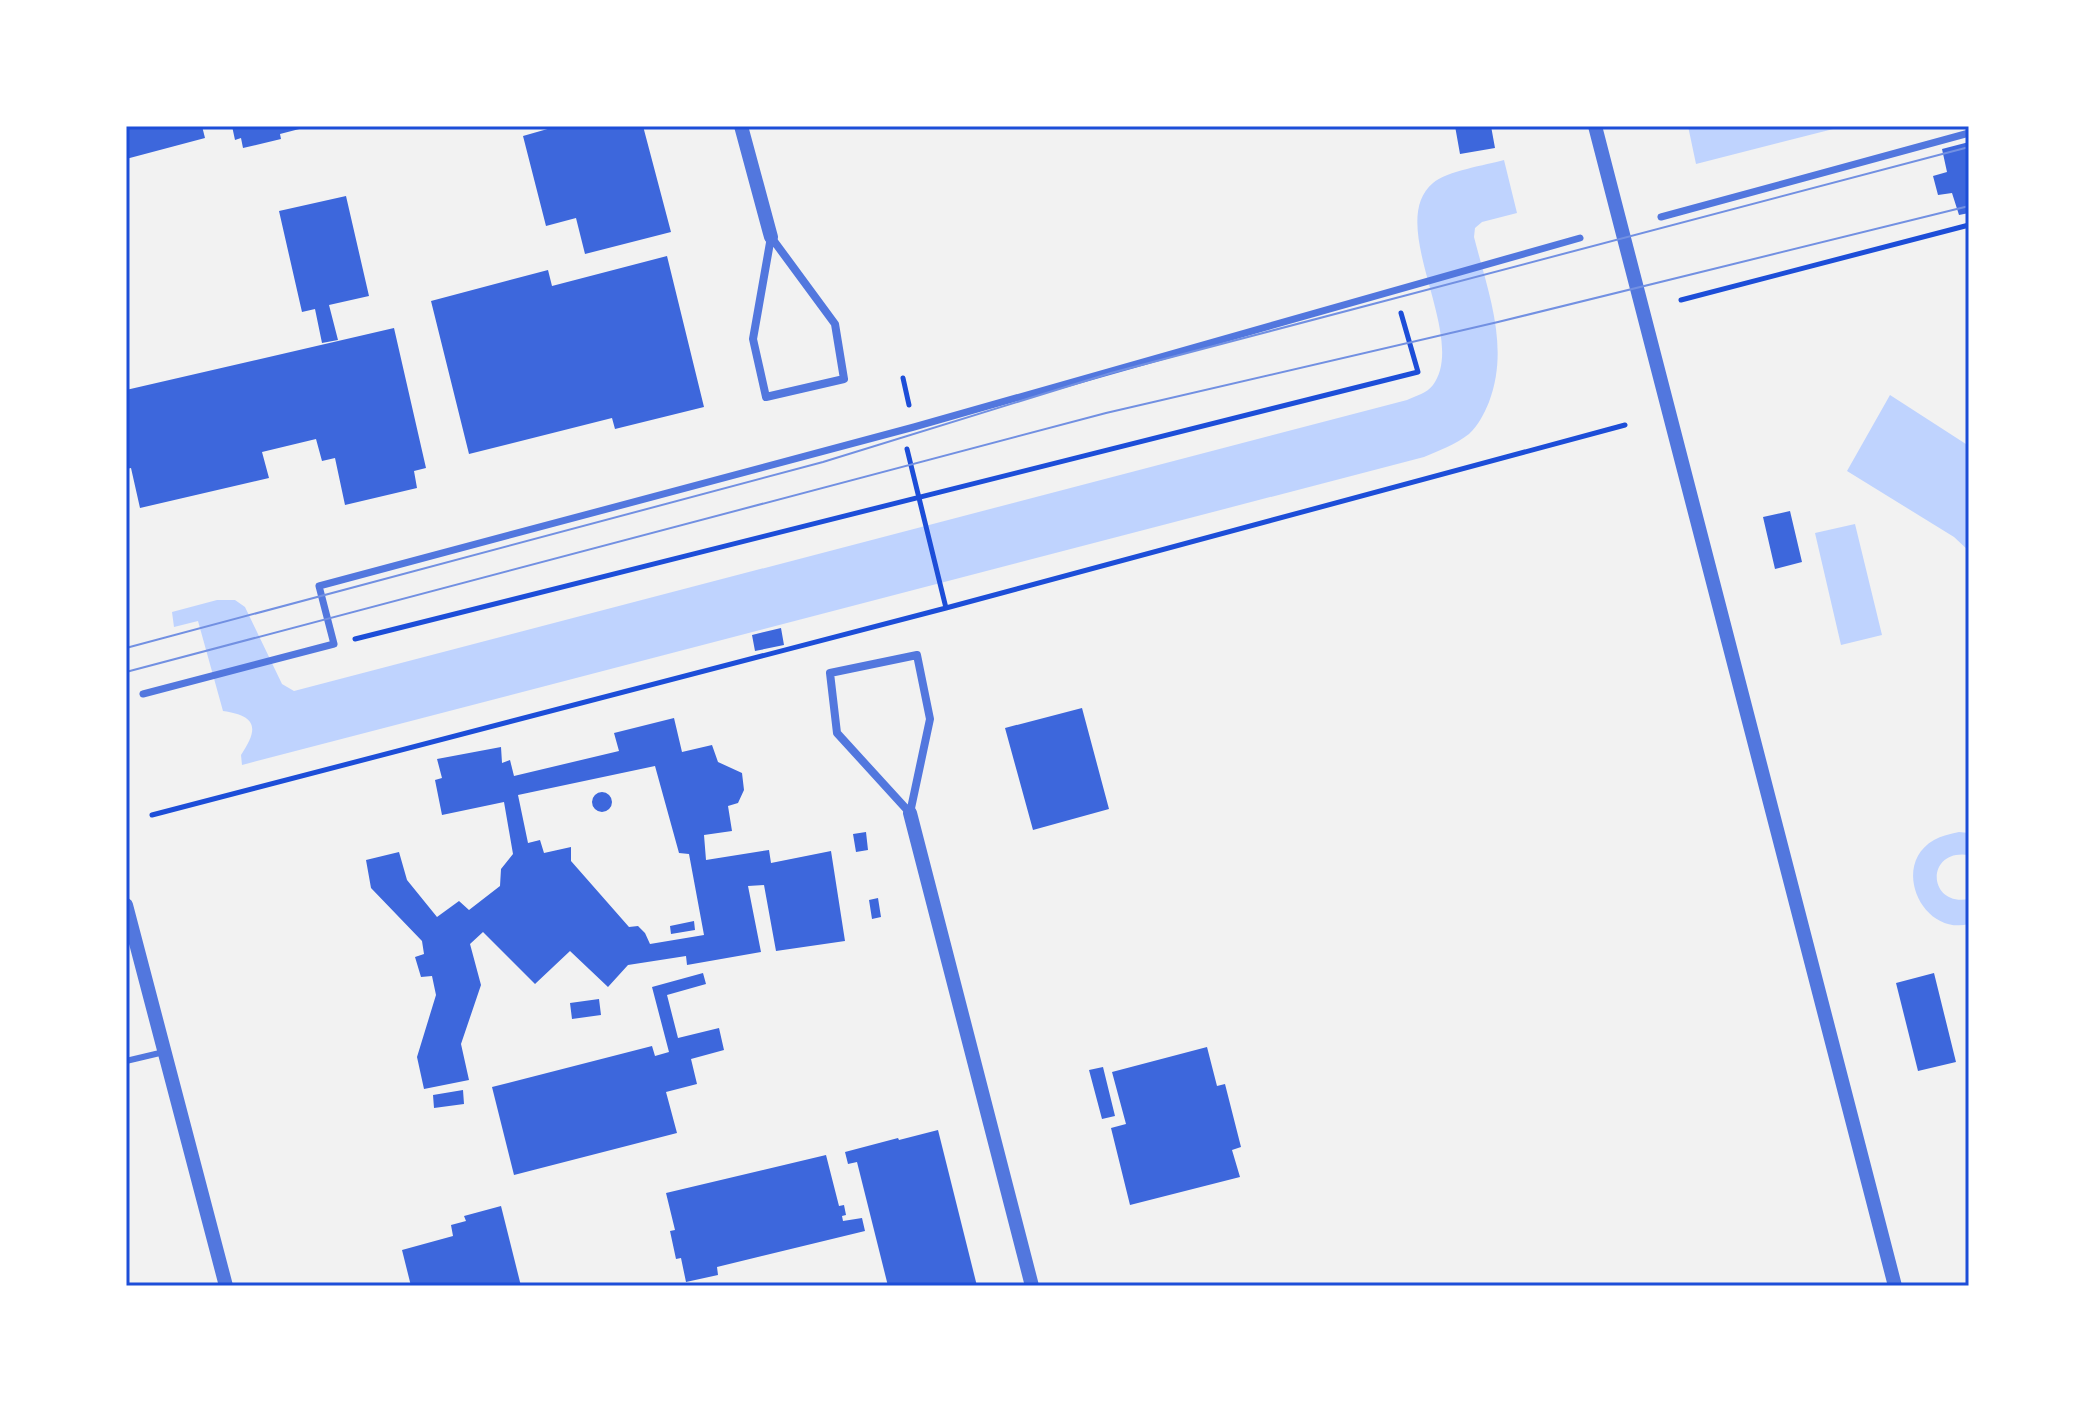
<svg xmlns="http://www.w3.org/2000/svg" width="2095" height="1412" font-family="Ubuntu,sans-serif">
<rect width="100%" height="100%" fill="#f2f2f2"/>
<path fill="#bfd3fe" d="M1688 126H1845L1696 164Z
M1504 160 1517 213 1482 222 1475 228 1474 237C1488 292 1510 347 1489 402 1484 414 1478 426 1469 434 1455 445 1440 450 1424 457L242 765 241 755C259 728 257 716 223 711L198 621 174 627 172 612 217 600H235L245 607 282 684 294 691 1407 400C1416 396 1427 393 1433 385 1469 336 1384 224 1433 183 1447 171 1486 165 1504 160Z
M1890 395 1969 446V551L1954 537 1847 471Z
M1855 524 1882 635 1841 645 1815 533Z
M1959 832 1969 833V855C1925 848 1927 907 1969 899V924C1922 936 1890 865 1934 840 1941 836 1950 834 1959 832Z"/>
<path fill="#3d67dc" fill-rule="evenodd" d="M126 126H202L205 138 126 159Z
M232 126H307V127L280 134 281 139 243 148 241 138 235 140Z
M558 126H643L671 232 585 254 576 218 546 226 523 136Z
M1455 126H1491L1495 148 1460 154Z
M1969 142V213L1959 215 1952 193 1938 195 1933 176 1947 172 1942 149Z
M346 196 369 296 329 305 338 340 322 343 315 309 302 312 279 211Z
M667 256 704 407 615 429 612 418 469 454 431 301 548 270 552 286Z
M394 328 426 468 414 471 417 488 345 505 335 458 322 461 316 439 262 452 269 478 140 508 131 468 126 469V390Z
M1790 511 1802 562 1775 569 1763 517Z
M781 628 784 645 755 651 752 635Z
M1082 708 1109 809 1033 830 1005 728Z
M674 718 682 752 712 745 718 762 742 773 744 790 738 803 728 806 732 831 704 835 706 860 769 850 771 863 831 851 845 941 776 951 764 885 748 886 761 952 687 965 686 956 628 965 608 987 570 951 535 984 483 932 470 944 481 985 461 1044 469 1080 424 1089 417 1057 436 995 432 976 421 977 415 957 424 954 422 941 371 888 366 860 399 852 407 880 437 917 459 901 469 910 500 886 501 869 513 854 504 802 442 815 435 780 442 778 437 759 501 747 502 763 510 760 514 776 619 751 614 733ZM655 766 679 853 689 854 704 935 650 944 645 933 638 926 629 927 571 861V847L544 853 540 840 528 843 518 795Z
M592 802a10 10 0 1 1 20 0a10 10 0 1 1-20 0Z
M866 832 868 850 856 852 853 834Z
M878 898 881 917 872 919 869 900Z
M694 921 695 930 671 934 670 926Z
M703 973 706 984 667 995 678 1038 719 1028 724 1050 691 1059 697 1084 666 1092 677 1133 514 1175 492 1087 652 1046 655 1056 669 1052 652 987Z
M1934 973 1956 1062 1918 1071 1896 983Z
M599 999 601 1015 572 1019 570 1003Z
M1207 1047 1217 1086 1225 1084 1241 1147 1232 1150 1240 1177 1130 1205 1111 1128 1126 1124 1112 1072Z
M1103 1067 1115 1116 1102 1119 1089 1070Z
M463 1090 464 1104 434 1108 433 1095Z
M938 1130 977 1286H888L857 1162 848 1164 845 1152 898 1138 899 1140Z
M826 1155 839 1206 844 1205 846 1215 842 1216 843 1221 862 1218 865 1231 717 1267 718 1275 686 1282 681 1258 676 1259 670 1231 675 1230 666 1193Z
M501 1206 521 1286H411L402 1250 453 1236 451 1225 466 1221 464 1216Z"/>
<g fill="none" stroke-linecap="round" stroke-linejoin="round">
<path stroke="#1d4ed8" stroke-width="5" d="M1681 300 1969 225
M903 378 909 405
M907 449 946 608
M355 639 1418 372 1401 313
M152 815 946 608 1625 425"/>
<path stroke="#5277de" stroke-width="6" d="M126 1061 164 1052"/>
<path stroke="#5277de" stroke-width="7" d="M1661 217 1969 133
M143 694 334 644 319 586 914 427 1580 238"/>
<path stroke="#5277de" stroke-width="8" d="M771 237 835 324 844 379 766 397 753 339Z
M917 655 930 719 910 813 837 733 830 673Z"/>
<path stroke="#5277de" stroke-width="14" d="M741 126 771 237
M1595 126 1895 1286
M910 813 1032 1286
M126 905 226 1286"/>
<path stroke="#7290e2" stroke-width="2" d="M126 648 823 462 1111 373 1969 147
M126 672 1106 413 1498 322 1969 206"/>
</g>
<rect width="2095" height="1412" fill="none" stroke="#ffffff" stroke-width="256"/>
<rect x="128" y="128" width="1839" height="1156" fill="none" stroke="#1d4ed8" stroke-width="3"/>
</svg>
